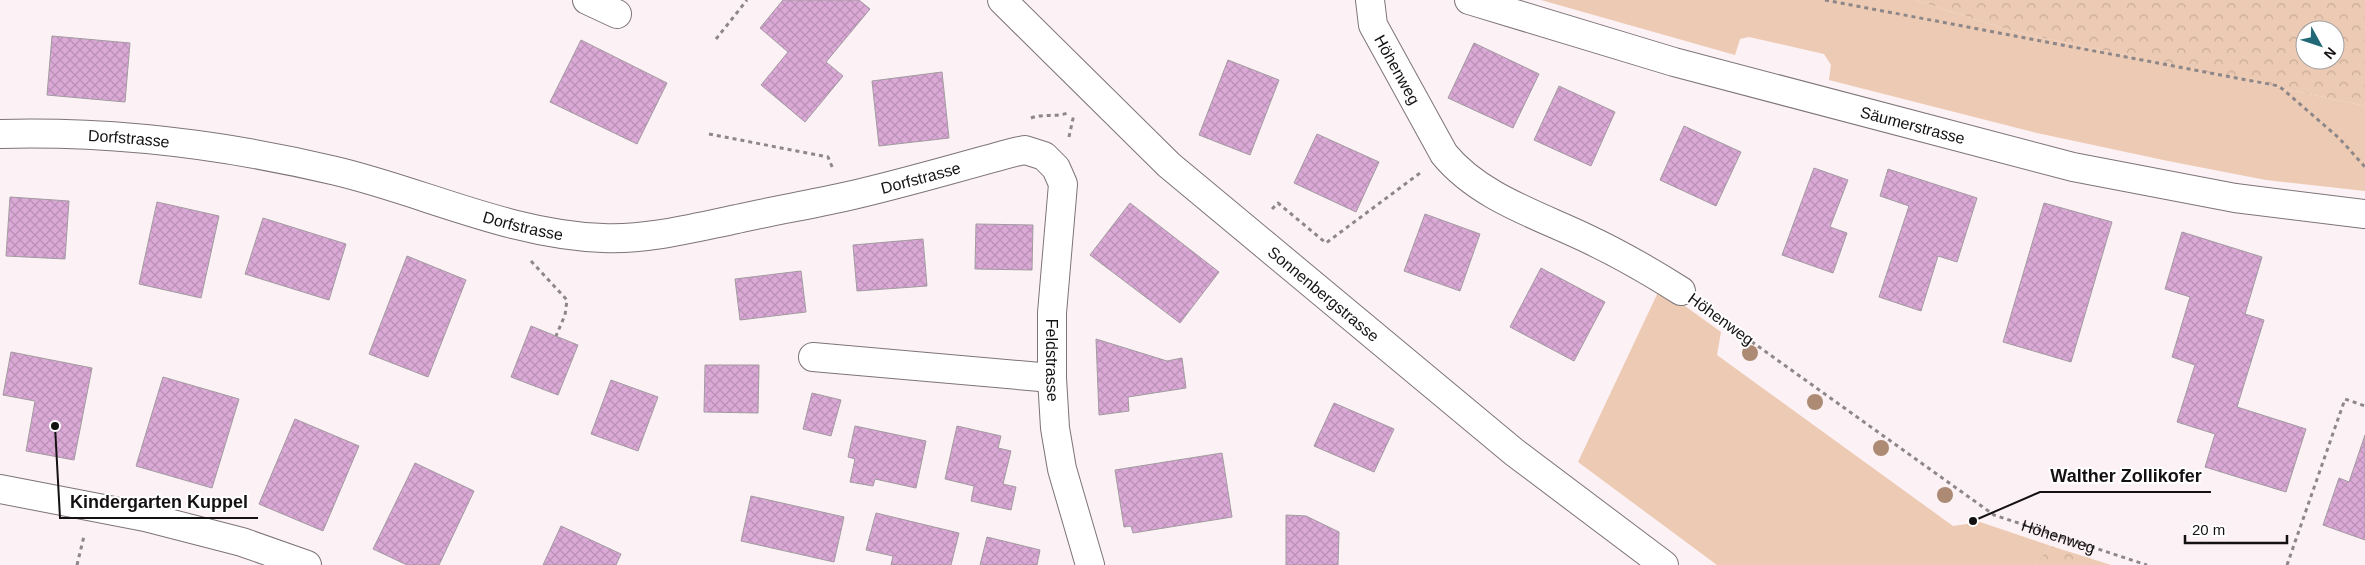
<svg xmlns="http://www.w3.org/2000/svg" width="2365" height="565" font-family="Helvetica,sans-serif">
<defs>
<pattern id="forest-crowns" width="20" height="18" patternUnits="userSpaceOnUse" patternTransform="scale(1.25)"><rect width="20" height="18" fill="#edcab3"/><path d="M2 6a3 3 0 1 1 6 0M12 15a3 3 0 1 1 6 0" fill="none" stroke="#caac99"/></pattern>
<pattern id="building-cross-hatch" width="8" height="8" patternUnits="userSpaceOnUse" patternTransform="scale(1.25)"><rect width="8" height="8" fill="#daa9d6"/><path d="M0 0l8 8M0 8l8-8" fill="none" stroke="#ba90b7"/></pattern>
</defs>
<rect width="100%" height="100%" fill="#fcf1f4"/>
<path fill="#edcab3" d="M1541 0H1915L2015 32 2365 106V191L2266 180 2168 161 2037 133 1829 80 1831 65 1824 54 1749 37 1740 39 1735 55Z
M1660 288 1721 332 1717 355 1953 526 1980 522 2051 546 2034 565H1717L1578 462Z"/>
<path fill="url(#forest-crowns)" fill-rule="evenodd" d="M1915 0H2365V106L2015 32ZM2305 30H2335V60H2305Z
M2051 546 2111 565H2034Z"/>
<path fill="url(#building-cross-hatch)" stroke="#a29ba1" d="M783 0H859L870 9 826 62 843 76 805 122 761 85 788 52 760 28Z
M52 36 130 43 125 102 47 95Z
M581 40 667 83 637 144 550 102Z
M1474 43 1539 74 1513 128 1448 98Z
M1228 60 1279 80 1250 155 1199 135Z
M942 72 949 138 879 146 872 81Z
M1559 86 1615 112 1591 166 1534 140Z
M1684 126 1741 152 1716 206 1660 180Z
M1317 134 1379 162 1356 212 1294 183Z
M1814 168 1848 180 1830 227 1847 233 1833 273 1782 255Z
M1888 169 1977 198 1957 262 1938 256 1921 311 1879 297 1909 206 1880 196Z
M10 197 69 201 65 259 6 256Z
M157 202 219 216 201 298 139 284Z
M1130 203 1219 272 1180 323 1090 255Z
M2044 203 2112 222 2071 362 2003 342Z
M1425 214 1480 234 1460 291 1404 271Z
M263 218 346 244 329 300 245 274Z
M976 224 1033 225 1032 270 975 269Z
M2182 232 2262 257 2245 314 2264 320 2237 407 2306 429 2286 492 2205 467 2215 434 2177 422 2195 365 2172 357 2190 297 2165 289Z
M923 239 927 286 857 291 853 245Z
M407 256 466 280 428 377 369 354Z
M1541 268 1605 302 1574 361 1510 327Z
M801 271 806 312 740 320 735 279Z
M531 326 578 345 558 395 511 377Z
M1096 339 1167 361 1182 358 1186 388 1128 397 1129 411 1099 415Z
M11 352 92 368 74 460 26 451 35 401 3 395Z
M705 365H759L758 413 704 412Z
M163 377 239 399 212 488 136 466Z
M611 380 658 397 638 451 591 434Z
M812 393 841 400 831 436 803 429Z
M1334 403 1394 429 1374 472 1314 446Z
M295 419 359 446 323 531 259 504Z
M855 426 926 441 916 488 875 479 873 486 850 482 855 459 848 457Z
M957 426 1001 436 998 448 1011 451 1003 484 1016 487 1011 510 971 501 974 486 945 479Z
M2365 435V540L2323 525 2339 478 2349 482Z
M1222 453 1232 517 1133 533 1131 526 1124 527 1115 470Z
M415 463 474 491 439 565H407L373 549Z
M751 496 844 517 834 562 741 541Z
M876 513 959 533 951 565H891L893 556 866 550Z
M1286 515 1306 516 1339 532 1338 565H1286Z
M561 526 621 554 616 565H543Z
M987 537 1040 550 1037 565H980Z"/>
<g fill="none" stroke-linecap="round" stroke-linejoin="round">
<defs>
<g id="minor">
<path d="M587 0 617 14"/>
<path id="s2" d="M1370 0 1373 25 1444 154C1479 197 1538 215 1588 239 1620 254 1651 272 1681 291"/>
<path id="s3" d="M1469 0 1674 62 2073 167 2235 198 2365 214"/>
<path id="s4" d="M0 134C112 131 227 145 336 171 424 192 511 235 603 238 648 240 693 228 737 219 772 211 808 205 844 197 902 184 958 167 1015 152L1025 150 1044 156 1056 168 1063 184 1052 313V378L1055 428 1062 469 1090 565"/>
<path d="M813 357 1052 378"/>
<path d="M0 489 145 517 242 542 307 565"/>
</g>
<g id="major">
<path id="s5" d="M1002 0 1169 165 1514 452 1664 565"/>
</g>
</defs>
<use href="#minor" stroke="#7d7476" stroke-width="30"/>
<use href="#major" stroke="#7d7476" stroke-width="30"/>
<g stroke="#8e8789" stroke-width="3" stroke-dasharray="4 4" stroke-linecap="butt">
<path d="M1825 0 2279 86 2339 138 2365 167"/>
<path d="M716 39 747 0"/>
<path d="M1031 118C1044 113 1057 118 1070 112"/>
<path d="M709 134 828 157 833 169"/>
<path d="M1069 137 1074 114"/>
<path d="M1272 209 1278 203 1326 243 1420 173"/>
<path d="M531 261 567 300 565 315 556 336"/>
<path id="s1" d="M1706 309 1994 515 2147 565"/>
<path d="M77 565 84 536"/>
<path d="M2287 565 2345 399 2365 406"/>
</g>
<use href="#minor" stroke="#fff" stroke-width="28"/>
<use href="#major" stroke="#fff" stroke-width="28"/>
</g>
<g fill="#ac8a73">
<circle cx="1750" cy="353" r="8"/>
<circle cx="1815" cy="402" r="8"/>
<circle cx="1881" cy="448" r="8"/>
<circle cx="1945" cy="495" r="8"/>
</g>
<g text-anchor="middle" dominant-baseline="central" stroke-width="4" stroke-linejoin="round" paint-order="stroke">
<g font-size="16" fill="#141112" stroke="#fff">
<text stroke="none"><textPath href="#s2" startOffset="76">Höhenweg</textPath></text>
<text stroke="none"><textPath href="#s3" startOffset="461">Säumerstrasse</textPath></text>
<text stroke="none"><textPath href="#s4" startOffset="129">Dorfstrasse</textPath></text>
<text stroke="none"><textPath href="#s4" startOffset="939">Dorfstrasse</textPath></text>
<text stroke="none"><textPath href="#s4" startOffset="534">Dorfstrasse</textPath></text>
<text stroke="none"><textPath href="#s5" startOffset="436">Sonnenbergstrasse</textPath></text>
<text transform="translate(1721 319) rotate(36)">Höhenweg</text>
<text stroke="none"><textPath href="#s4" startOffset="1278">Feldstrasse</textPath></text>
<text stroke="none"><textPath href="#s1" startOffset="422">Höhenweg</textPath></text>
</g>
</g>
<path fill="none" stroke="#141112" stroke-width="2" d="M1973 521L2040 492H2211M55 426L60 518H258"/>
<g fill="#141112" stroke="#fff" stroke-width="2">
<circle cx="1973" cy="521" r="5"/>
<circle cx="55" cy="426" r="5"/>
</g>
<g font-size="18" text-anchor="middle" font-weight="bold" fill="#141112" stroke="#fff" stroke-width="4" stroke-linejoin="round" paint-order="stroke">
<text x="2126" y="482">Walther Zollikofer</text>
<text x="159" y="508">Kindergarten Kuppel</text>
</g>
<g transform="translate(2320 45) rotate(130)"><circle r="24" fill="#ffffff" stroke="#a1a0a0"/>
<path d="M0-4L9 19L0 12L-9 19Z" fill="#226977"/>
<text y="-8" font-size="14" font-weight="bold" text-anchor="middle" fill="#141112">N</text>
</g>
<path d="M2185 535v8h102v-8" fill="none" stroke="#141112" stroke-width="2.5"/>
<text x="2192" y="535" font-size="15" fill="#141112" stroke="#ffffff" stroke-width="4" paint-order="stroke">20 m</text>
</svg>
